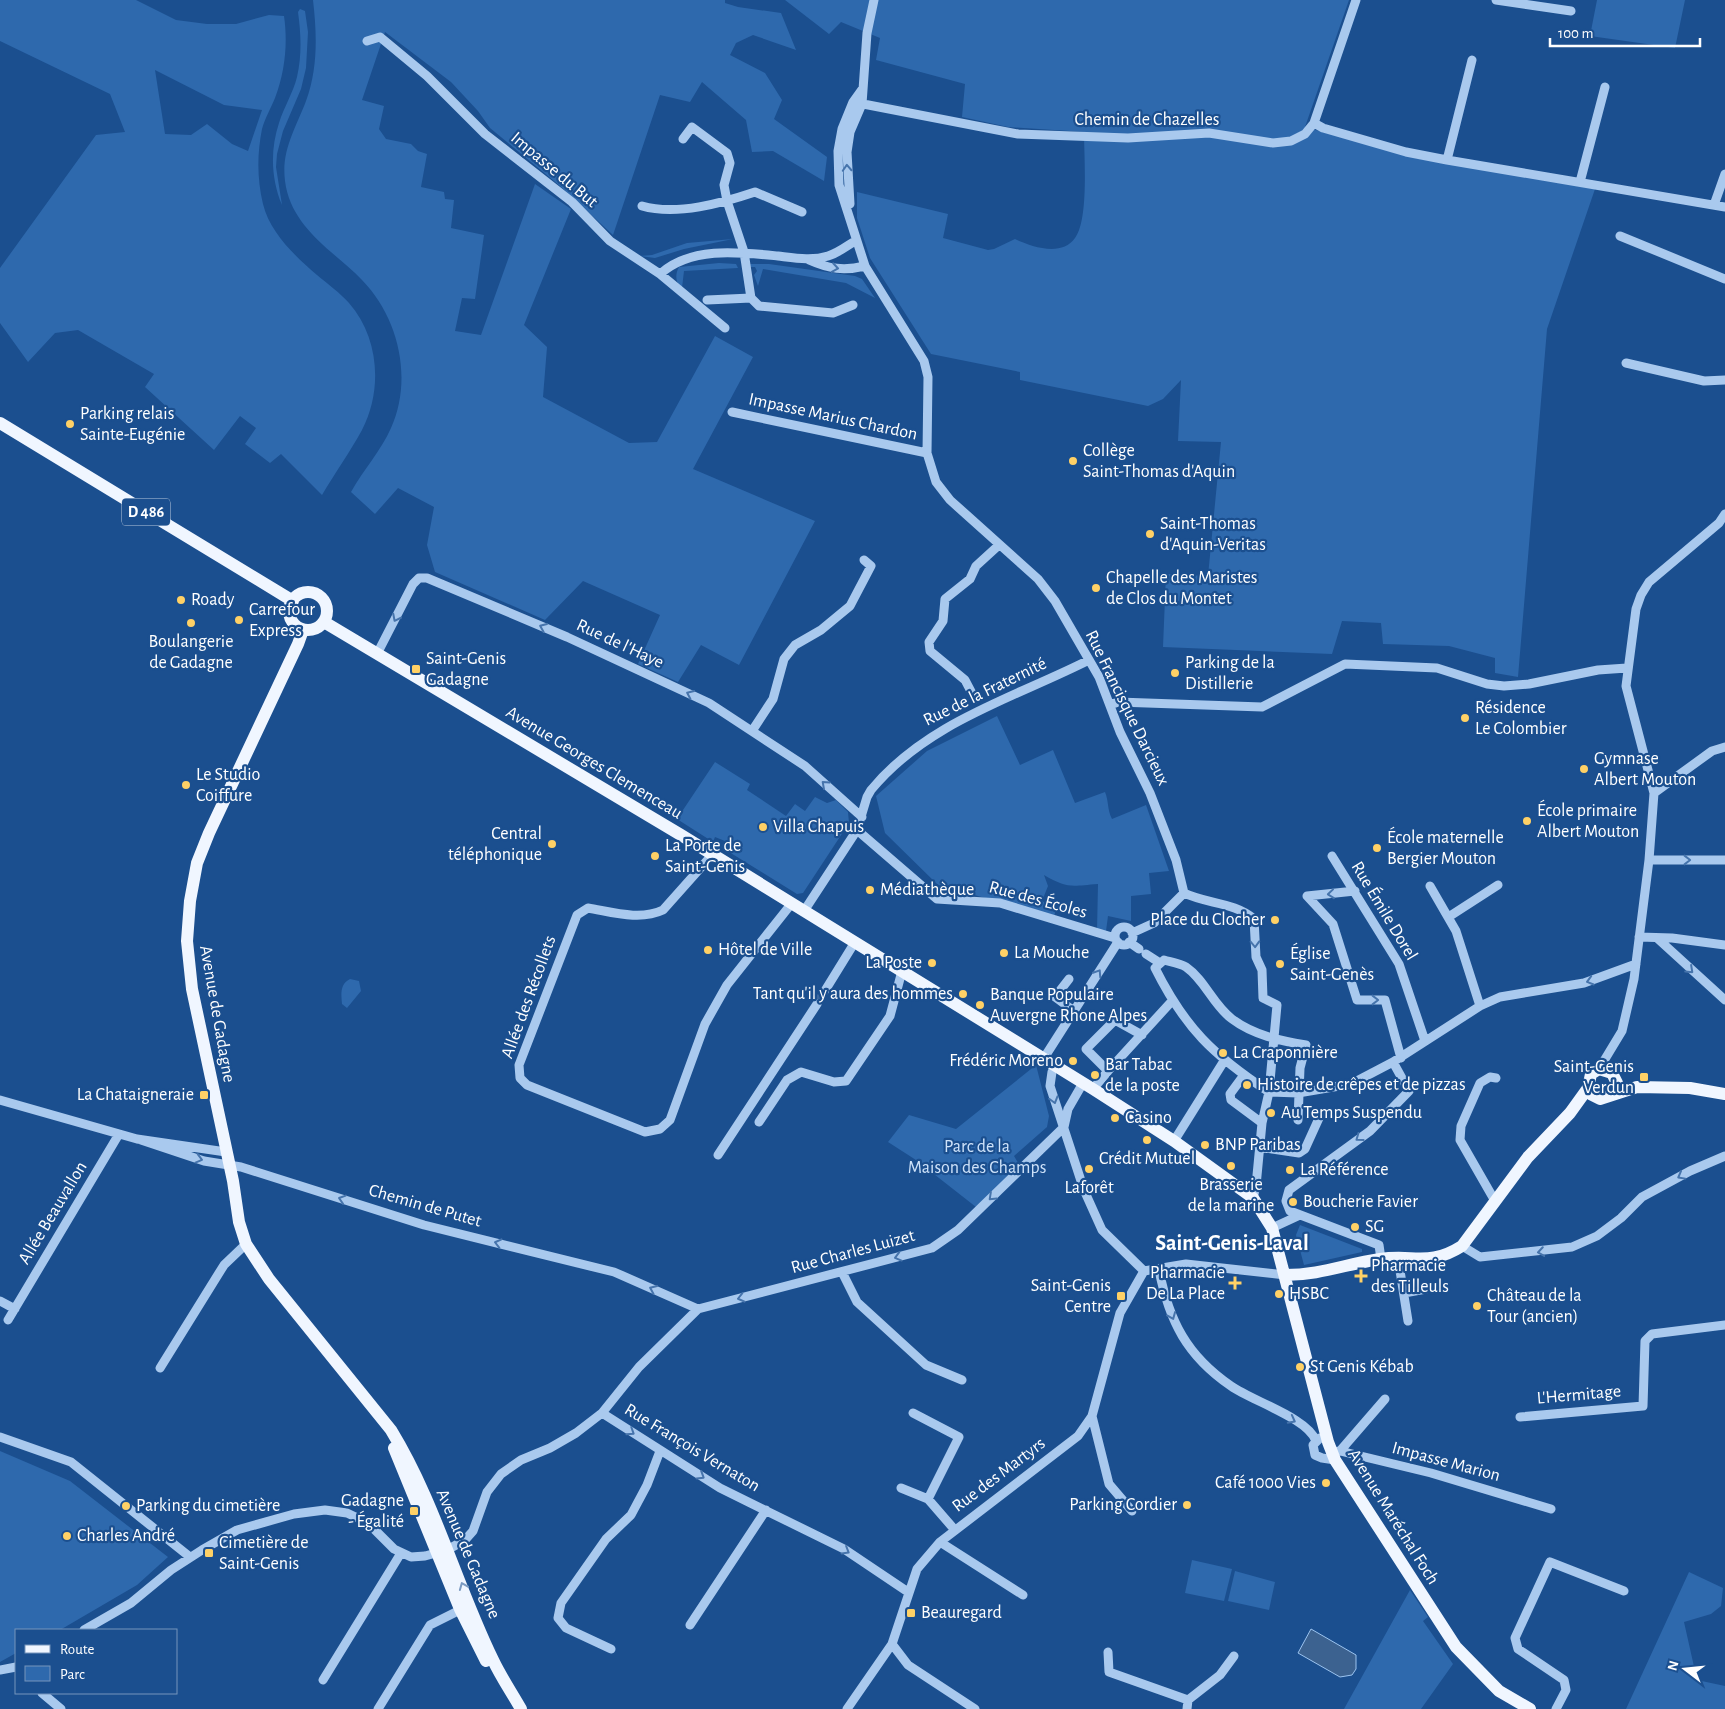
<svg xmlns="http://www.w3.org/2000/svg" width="1725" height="1709" font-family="'Alegreya Sans',sans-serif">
<rect width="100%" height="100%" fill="#1b4f8f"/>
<path fill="#2e69ad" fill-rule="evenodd" d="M0 0H136L176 20 207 24H236L269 15 284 16C288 43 285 72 275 98 271 108 265 118 262 129 257 154 257 179 263 204 270 233 296 257 317 275 328 284 340 293 349 303 379 337 383 390 362 430 350 452 335 473 322 495L281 454 270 463 245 444 256 428 240 416 214 450 145 387 154 374 78 330 55 333 28 362 0 323V268L96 135 125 132 110 94 0 41ZM155 70 224 105 262 110 248 151 232 144 207 124 191 135 165 134Z
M313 0H725V3L738 7 781 13 796 50 753 35 736 43 730 55 765 73 782 100 774 119 827 157 824 181 773 151 752 152 746 120 702 82 690 102 660 95 613 235 560 186 490 128 478 111 451 82 385 32 362 100 384 106 379 129 386 139 411 144 418 151 427 154 421 187 444 192 445 199 454 200 451 228 484 235 475 299 462 298 455 331 481 335 535 184 571 209 524 325 547 347 543 397 629 443 657 442 715 336 753 357 693 469 815 521 739 665 701 645 678 682 638 664 660 615 583 581 545 620 435 572 427 545 434 507 398 488 375 514 351 492C363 470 381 451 391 428 413 379 399 318 362 280 353 270 341 261 331 252 309 233 289 212 285 181 281 150 296 128 306 101 318 68 317 35 313 0Z
M785 0H1349L1305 127 1415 158 1595 189 1547 329 1518 677 1495 673V658L1449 646 1383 644 1381 623 1342 621 1332 654 1163 647 1166 574 1208 576 1221 442 1178 441 1181 380 1163 399 1148 406 1020 380V372L931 354 870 258 857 218V192L948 214 943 238 988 250 994 249 1015 239C1032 247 1062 257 1075 238 1089 220 1084 156 1084 132L1008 127 962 117 965 84 876 60 880 38 841 22 829 34Z
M1597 0H1685L1675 48 1590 36Z
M300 9 305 11 308 32 306 68 301 89 283 131 277 154 276 167 282 205C271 179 270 150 279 123 284 107 293 93 297 77 302 55 301 34 298 12Z
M733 239 684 249 655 258 640 256 652 255 687 243Z
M719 263 736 264 738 268 684 271 682 288C675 283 675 274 679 267Z
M750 264H769L855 276 862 279 875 298 846 283 763 269 758 286 754 275 757 271 755 267H750Z
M997 716 1020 765 1053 750 1075 803 1105 792C1109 802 1107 809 1112 819L1146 805 1169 871 1149 873 1151 894 1131 896V921L1108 916 1106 931H1097L1098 884C1071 886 1068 889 1044 875L1048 886 1042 901 1056 909 1054 917 938 885 885 833 876 796 927 751Z
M715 762 750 784 747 790 786 816 795 804 805 811 815 797 827 803 836 800 848 812 849 823 803 893 797 894 721 847 725 841 715 837 713 842 677 819Z
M350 979 359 981 361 991 347 1008 342 1004C341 994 340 984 350 979Z
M1036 1065 1049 1116 1047 1127 1014 1156 1020 1166 976 1207 916 1160 888 1142 909 1115 956 1129Z
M1300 1225 1362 1249V1252L1304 1265 1296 1235Z
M0 1451 70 1481 168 1557 137 1585 60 1630H16V1653L0 1662Z
M1192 1560 1232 1569 1224 1601 1185 1593Z
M1235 1571 1275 1582 1269 1610 1228 1601Z
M1689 1572 1723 1588 1721 1606 1711 1614 1684 1622 1697 1680 1725 1686V1709H1626Z
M1410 1590 1428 1617 1423 1621 1453 1664 1421 1709H1344Z"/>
<path fill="#3c6290" stroke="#9cc4f0" d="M1311 1629 1356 1655V1669L1352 1675 1340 1677 1298 1653Z"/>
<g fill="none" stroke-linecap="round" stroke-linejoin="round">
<path stroke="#3d69a0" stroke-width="9" stroke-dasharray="9 4.5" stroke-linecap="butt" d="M817 1004 826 989"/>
<path stroke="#a9c9ee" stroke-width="9" d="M1496 0 1571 11
M367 41 380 37 427 76 485 134 572 202 610 241 660 274 725 328
M863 88 853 102 842 129 838 151 839 185 865 266 924 361 928 377 927 453 936 482 950 500 1038 579 1055 601 1099 677 1120 732 1150 793 1176 860 1184 893
M853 102 1018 134 1128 138 1209 133 1273 143 1291 141 1305 134 1314 123 1323 128 1406 152 1447 160 1725 207
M1314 123 1356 0
M683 139 692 127 727 153 730 163 724 185 727 201 744 252 751 298 759 306 833 313 853 305
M1447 160 1472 60
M1580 182 1605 87
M850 204 847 152 850 132 862 104 867 33 874 0
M1714 205 1725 174
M642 206C677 216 722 203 755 192L802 212
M1620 236 1725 279
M809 260C829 269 844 271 865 266
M660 274C691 246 739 252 778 256 795 258 812 261 828 256 838 253 847 246 855 241
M707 300 751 298
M1626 363 1704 381 1725 380
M732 412 927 453
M378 652 413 584 419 578H427L567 637 709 703 805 766 862 817
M975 699 965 680 930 651 929 642 943 621 945 599 970 579 976 566 999 545
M1110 705 1118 702 1262 707 1345 664 1437 668 1487 684 1504 686 1529 684 1598 670 1627 668
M752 731 773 699 784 659 795 645 821 630 850 606 871 566 864 560
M1654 793 1712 751 1725 747
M857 830 937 899 1000 903 1115 938
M712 855 663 910C640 921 612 912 588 908L577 915 519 1065 520 1078 527 1085 645 1132 660 1129 670 1120 705 1024 727 985 792 903
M1332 856 1399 964 1425 1041
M1649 860H1725
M1430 886 1456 931 1480 1006
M1184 893C1207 904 1234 902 1254 919L1256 957 1262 970 1263 998 1277 1005 1269 1092 1262 1123 1256 1186 1253 1198
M1307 896 1333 924 1357 1000H1385L1401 1058
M1307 896 1355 891
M804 911 857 830 867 797 871 790C927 722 1014 698 1089 660
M1450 916 1498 885
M1115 936a9 9 0 1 1 18 0a9 9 0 1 1-18 0Z
M1132 933 1154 923 1184 893
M1639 937 1672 938 1725 945
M1657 938 1725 1000
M1129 942 1139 949
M1146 954 1160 963
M1069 979 1055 997 1074 1011
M826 989 855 942
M1044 1058 1118 942
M1055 1066 1052 1072 1050 1086 1084 1190 1102 1230 1144 1271
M1599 1069 1622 1031 1634 979 1649 860 1654 793 1626 686 1636 609 1641 595 1649 582 1719 523 1725 514
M1108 1071 1086 1049 1115 1020 1142 1035
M1244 1075 1230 1094 1231 1100 1262 1123
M1093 1089 1108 1071 1172 1001
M1269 1092C1213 1055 1185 1028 1155 968L1164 960C1171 962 1180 963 1186 967 1205 980 1213 1005 1232 1019 1253 1035 1281 1041 1306 1045L1300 1068 1298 1120
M1269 1092 1298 1093 1351 1084 1393 1062 1480 1006 1500 997 1584 983 1636 964
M0 1100 137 1139 226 1152
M759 1122 787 1080 801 1072 834 1082 846 1081 890 1016 902 971
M141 1140 204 1161 241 1167 424 1225 614 1272 698 1309
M1174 1141 1224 1061
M1259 1147 1299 1153 1305 1149 1320 1116
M718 1155 817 1004
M1495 1201 1460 1140 1461 1126 1480 1083 1490 1077 1496 1078
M1272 1228 1300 1215
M1462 1246 1480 1257 1572 1247 1597 1236 1621 1218 1642 1197 1690 1171 1725 1156
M1398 1258 1408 1321
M1381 1259 1379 1245 1290 1211 1286 1201 1289 1190 1370 1131 1409 1091 1393 1062
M1159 1270C1169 1321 1187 1356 1231 1386 1252 1401 1308 1418 1316 1441
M842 1272 857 1302 926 1365 962 1380
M1404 1293 1426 1289
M0 1301 15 1309
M8 1320 119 1134
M160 1368 224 1265 246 1244
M602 1413 720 1488 844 1549 908 1592
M913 1413 959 1437 928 1499
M1092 1416 1109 1484 1132 1511
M1520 1417 1643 1406 1645 1341 1652 1334 1725 1325
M0 1437 71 1462 190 1557
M1320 1438 1313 1445 1315 1455 1322 1458 1335 1460
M1340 1451 1385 1399
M1332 1452 1340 1451 1431 1473 1551 1509
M901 1488 928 1499 954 1529
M940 1542 1023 1595
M690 1625 766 1510
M84 1630 131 1603 171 1570 202 1550 237 1530 294 1514 325 1510 347 1513 368 1523 394 1549 411 1557 425 1556 447 1550 465 1540 473 1531 487 1492 501 1474 521 1460 550 1448 576 1433 602 1413 639 1367 698 1309 932 1248 958 1230 1064 1127 1068 1109 1083 1083
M892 1644 908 1665 975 1709
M611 1649 566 1628 558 1618 561 1603 606 1539 631 1515 647 1485 660 1451
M1108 1652 1109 1672 1188 1700 1187 1709
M0 1670 16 1667
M323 1680 401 1553
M42 1693 61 1709
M1188 1700 1220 1675 1234 1656
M378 1709 430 1625 464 1608
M847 1709 892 1644 917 1569 940 1542 1078 1436 1092 1416 1120 1313 1144 1271 1186 1264 1285 1275
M1556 1709 1566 1690 1564 1680 1518 1649 1515 1638 1550 1562 1624 1591"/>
<path stroke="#f0f6ff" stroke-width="12" d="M0 423 293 601
M289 611a19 19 0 1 1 38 0a19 19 0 1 1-38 0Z
M324 622 681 835 1093 1089 1174 1141 1253 1198 1272 1228 1328 1442 1335 1460 1456 1647 1499 1691 1530 1709
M303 630 298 644 209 833 197 863 190 901 187 941 192 989 233 1181 239 1222 246 1244 269 1279 391 1430C435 1502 456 1584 493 1660 501 1677 512 1693 521 1709
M1612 1095 1617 1083 1612 1073 1599 1069 1591 1074 1588 1088 1592 1095 1600 1099 1637 1087 1690 1088 1725 1094
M1285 1275C1320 1275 1346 1264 1380 1259 1414 1254 1429 1267 1462 1246L1528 1157 1570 1113 1588 1088
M394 1448 460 1609 486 1661"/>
</g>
<defs><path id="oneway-chevron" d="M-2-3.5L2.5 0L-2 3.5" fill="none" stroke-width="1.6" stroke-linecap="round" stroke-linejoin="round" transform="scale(1.25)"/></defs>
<g stroke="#4674ac">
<use href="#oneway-chevron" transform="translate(847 168) rotate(-93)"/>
<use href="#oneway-chevron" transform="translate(835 268) rotate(9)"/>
<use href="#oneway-chevron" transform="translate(396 618) rotate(117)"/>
<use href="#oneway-chevron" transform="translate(543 627) rotate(-157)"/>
<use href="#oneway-chevron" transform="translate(690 694) rotate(-155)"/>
<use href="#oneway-chevron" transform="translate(825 784) rotate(-138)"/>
<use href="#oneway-chevron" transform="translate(1687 860)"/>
<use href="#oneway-chevron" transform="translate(1331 894) rotate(174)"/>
<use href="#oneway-chevron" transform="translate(1255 944) rotate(88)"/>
<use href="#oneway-chevron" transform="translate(1690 970) rotate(43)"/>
<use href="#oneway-chevron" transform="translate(1098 973) rotate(-57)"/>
<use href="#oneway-chevron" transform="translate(1590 981) rotate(164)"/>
<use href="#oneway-chevron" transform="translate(1375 1000)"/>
<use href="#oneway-chevron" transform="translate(1054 1100) rotate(74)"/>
<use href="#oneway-chevron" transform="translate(1359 1138) rotate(144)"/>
<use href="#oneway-chevron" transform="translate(199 1159) rotate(15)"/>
<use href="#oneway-chevron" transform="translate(1681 1176) rotate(151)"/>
<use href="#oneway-chevron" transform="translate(992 1197) rotate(137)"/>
<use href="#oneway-chevron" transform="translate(342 1199) rotate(-162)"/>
<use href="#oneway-chevron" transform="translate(498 1243) rotate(-166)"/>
<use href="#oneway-chevron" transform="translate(1541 1252) rotate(171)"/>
<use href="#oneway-chevron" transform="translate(898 1257) rotate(165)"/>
<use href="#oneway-chevron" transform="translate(653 1289) rotate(-156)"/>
<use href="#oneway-chevron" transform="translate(741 1298) rotate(166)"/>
<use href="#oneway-chevron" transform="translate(1172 1316) rotate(68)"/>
<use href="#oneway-chevron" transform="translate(1292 1420) rotate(28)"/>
<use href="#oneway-chevron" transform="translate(631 1432) rotate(33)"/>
<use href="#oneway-chevron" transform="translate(701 1476) rotate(32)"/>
<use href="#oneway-chevron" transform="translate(846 1551) rotate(31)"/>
</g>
<use stroke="#7b9ac1" href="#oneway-chevron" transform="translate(463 1586) rotate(-112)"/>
<g fill="#ffd166" stroke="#1b4f8f" stroke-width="2">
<circle cx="70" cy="424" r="5"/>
<circle cx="1073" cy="461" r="5"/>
<circle cx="1150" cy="534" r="5"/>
<circle cx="1096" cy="588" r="5"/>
<circle cx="181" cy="600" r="5"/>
<circle cx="239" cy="620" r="5"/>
<circle cx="191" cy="623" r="5"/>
<rect x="411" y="664" width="10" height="10" rx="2.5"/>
<circle cx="1175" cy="673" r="5"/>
<circle cx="1465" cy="718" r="5"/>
<circle cx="1584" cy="769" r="5"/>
<circle cx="186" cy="785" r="5"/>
<circle cx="1527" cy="821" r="5"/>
<circle cx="763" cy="827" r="5"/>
<circle cx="552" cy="844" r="5"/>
<circle cx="1377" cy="848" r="5"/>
<circle cx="655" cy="856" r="5"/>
<circle cx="870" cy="890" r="5"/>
<circle cx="1275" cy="920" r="5"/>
<circle cx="708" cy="950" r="5"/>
<circle cx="1004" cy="953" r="5"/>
<circle cx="932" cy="963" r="5"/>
<circle cx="1280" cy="964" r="5"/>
<circle cx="963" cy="994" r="5"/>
<circle cx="980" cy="1005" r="5"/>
<circle cx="1223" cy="1053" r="5"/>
<circle cx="1073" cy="1061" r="5"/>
<circle cx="1095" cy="1075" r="5"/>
<rect x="1639" y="1072" width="10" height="10" rx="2.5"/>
<circle cx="1247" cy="1085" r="5"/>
<rect x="199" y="1090" width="10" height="10" rx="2.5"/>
<circle cx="1271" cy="1113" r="5"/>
<circle cx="1115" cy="1118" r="5"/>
<circle cx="1147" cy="1140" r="5"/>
<circle cx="1205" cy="1145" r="5"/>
<circle cx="1231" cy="1166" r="5"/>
<circle cx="1089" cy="1169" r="5"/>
<circle cx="1290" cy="1170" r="5"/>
<circle cx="1293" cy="1202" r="5"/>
<circle cx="1355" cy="1227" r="5"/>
<path d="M1358.5 1268.5h5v5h5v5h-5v5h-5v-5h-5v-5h5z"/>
<path d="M1232.5 1275.5h5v5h5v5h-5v5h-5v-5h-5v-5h5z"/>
<circle cx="1279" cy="1294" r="5"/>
<rect x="1116" y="1291" width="10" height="10" rx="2.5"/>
<circle cx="1477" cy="1306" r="5"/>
<circle cx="1300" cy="1367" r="5"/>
<circle cx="1326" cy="1483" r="5"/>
<circle cx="1187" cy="1505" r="5"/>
<circle cx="126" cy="1506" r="5"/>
<rect x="409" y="1506" width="10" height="10" rx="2.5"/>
<circle cx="67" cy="1536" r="5"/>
<rect x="204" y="1548" width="10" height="10" rx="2.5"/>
<rect x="906" y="1608" width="10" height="10" rx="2.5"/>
</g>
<g text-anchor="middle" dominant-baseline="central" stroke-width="4.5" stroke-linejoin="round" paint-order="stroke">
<rect fill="#1b4f8f" stroke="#bbcadd" stroke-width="1" x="122" y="498.5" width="48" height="27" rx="4"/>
<g font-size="16" font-weight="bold" fill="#fff">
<text x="146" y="512">D 486</text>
</g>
<g font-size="18" fill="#fff" stroke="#1b4f8f">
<text x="1147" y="120">Chemin de Chazelles</text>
<text transform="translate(554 170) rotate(40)">Impasse du But</text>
<text transform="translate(833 417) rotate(12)">Impasse Marius Chardon</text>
<text transform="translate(620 644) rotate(25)">Rue de l'Haye</text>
<text transform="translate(985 692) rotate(-26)">Rue de la Fraternité</text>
<text transform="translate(1127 708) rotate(64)">Rue Francisque Darcieux</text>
<text transform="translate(594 763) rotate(31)">Avenue Georges Clemenceau</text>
<text transform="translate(1038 900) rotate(15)">Rue des Écoles</text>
<text transform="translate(1384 911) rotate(59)">Rue Émile Dorel</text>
<text transform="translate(529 997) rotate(-70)">Allée des Récollets</text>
<text transform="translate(217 1014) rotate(80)">Avenue de Gadagne</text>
<text transform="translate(425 1206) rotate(16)">Chemin de Putet</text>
<text transform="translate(53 1213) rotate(-59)">Allée Beauvallon</text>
<text transform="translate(853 1252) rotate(-15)">Rue Charles Luizet</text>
<text transform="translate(1579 1395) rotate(-5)">L'Hermitage</text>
<text transform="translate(692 1448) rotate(31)">Rue François Vernaton</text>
<text transform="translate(1446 1462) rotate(15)">Impasse Marion</text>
<text transform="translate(999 1475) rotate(-37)">Rue des Martyrs</text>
<text transform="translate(1393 1517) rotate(58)">Avenue Maréchal Foch</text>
<text transform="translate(468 1554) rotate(67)">Avenue de Gadagne</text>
</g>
<g font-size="18" fill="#fff" stroke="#1b4f8f" text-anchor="start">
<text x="80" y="414">Parking relais<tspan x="80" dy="21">Sainte-Eugénie</tspan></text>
<text x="1083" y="451">Collège<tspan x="1083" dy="21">Saint-Thomas d'Aquin</tspan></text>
<text x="1160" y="524">Saint-Thomas<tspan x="1160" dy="21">d'Aquin-Veritas</tspan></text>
<text x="1106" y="578">Chapelle des Maristes<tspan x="1106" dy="21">de Clos du Montet</tspan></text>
<text x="191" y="600">Roady</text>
<text x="249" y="610">Carrefour<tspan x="249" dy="21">Express</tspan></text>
<text x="191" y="642" text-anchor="middle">Boulangerie<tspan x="191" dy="21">de Gadagne</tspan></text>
<text x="426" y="659">Saint-Genis<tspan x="426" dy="21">Gadagne</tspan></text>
<text x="1185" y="663">Parking de la<tspan x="1185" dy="21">Distillerie</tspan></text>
<text x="1475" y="708">Résidence<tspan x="1475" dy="21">Le Colombier</tspan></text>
<text x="1594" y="759">Gymnase<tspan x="1594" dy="21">Albert Mouton</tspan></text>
<text x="196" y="775">Le Studio<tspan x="196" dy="21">Coiffure</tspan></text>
<text x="1537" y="811">École primaire<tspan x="1537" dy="21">Albert Mouton</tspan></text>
<text x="773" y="827">Villa Chapuis</text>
<text x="542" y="834" text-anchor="end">Central<tspan x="542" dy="21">téléphonique</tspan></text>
<text x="1387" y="838">École maternelle<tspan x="1387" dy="21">Bergier Mouton</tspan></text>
<text x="665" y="846">La Porte de<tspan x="665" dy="21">Saint-Genis</tspan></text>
<text x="880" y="890">Médiathèque</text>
<text x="1265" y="920" text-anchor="end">Place du Clocher</text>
<text x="718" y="950">Hôtel de Ville</text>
<text x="1014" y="953">La Mouche</text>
<text x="1290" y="954">Église<tspan x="1290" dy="21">Saint-Genès</tspan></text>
<text x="922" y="963" text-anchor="end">La Poste</text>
<text x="953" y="994" text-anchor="end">Tant qu'il y aura des hommes</text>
<text x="990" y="995">Banque Populaire<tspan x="990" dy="21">Auvergne Rhone Alpes</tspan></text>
<text x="1233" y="1053">La Craponnière</text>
<text x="1063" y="1061" text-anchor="end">Frédéric Moreno</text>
<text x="1105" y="1065">Bar Tabac<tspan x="1105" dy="21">de la poste</tspan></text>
<text x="1634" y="1067" text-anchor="end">Saint-Genis<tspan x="1634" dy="21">Verdun</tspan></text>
<text x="1257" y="1085">Histoire de crêpes et de pizzas</text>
<text x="194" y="1095" text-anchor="end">La Chataigneraie</text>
<text x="1281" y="1113">Au Temps Suspendu</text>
<text x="1125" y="1118">Casino</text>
<text x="1215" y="1145">BNP Paribas</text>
<text x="1147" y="1159" text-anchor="middle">Crédit Mutuel</text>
<text x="1300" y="1170">La Référence</text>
<text x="1231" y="1185" text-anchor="middle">Brasserie<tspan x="1231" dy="21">de la marine</tspan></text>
<text x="1089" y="1188" text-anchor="middle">Laforêt</text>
<text x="1303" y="1202">Boucherie Favier</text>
<text x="1365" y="1227">SG</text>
<text x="1371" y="1266">Pharmacie<tspan x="1371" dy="21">des Tilleuls</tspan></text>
<text x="1225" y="1273" text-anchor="end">Pharmacie<tspan x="1225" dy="21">De La Place</tspan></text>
<text x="1111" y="1286" text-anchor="end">Saint-Genis<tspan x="1111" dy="21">Centre</tspan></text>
<text x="1289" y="1294">HSBC</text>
<text x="1487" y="1296">Château de la<tspan x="1487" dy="21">Tour (ancien)</tspan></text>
<text x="1310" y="1367">St Genis Kébab</text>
<text x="1316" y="1483" text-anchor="end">Café 1000 Vies</text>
<text x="404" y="1501" text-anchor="end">Gadagne<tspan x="404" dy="21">- Égalité</tspan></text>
<text x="1177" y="1505" text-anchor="end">Parking Cordier</text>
<text x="136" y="1506">Parking du cimetière</text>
<text x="77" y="1536">Charles André</text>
<text x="219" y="1543">Cimetière de<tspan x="219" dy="21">Saint-Genis</tspan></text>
<text x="921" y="1613">Beauregard</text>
</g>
<g font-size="18" fill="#cfe3fa" stroke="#1b4f8f">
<text x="977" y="1147">Parc de la<tspan x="977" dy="21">Maison des Champs</tspan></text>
</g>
<g font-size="22" font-weight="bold" fill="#fff" stroke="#1b4f8f">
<text x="1232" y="1243">Saint-Genis-Laval</text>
</g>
</g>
<rect x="15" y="1629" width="162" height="65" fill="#1b4f8f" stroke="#7695bc"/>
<rect x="25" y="1645" width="25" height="8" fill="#f0f6ff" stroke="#7695bc"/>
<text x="60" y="1654" font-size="15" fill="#ffffff">Route</text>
<rect x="25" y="1666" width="25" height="15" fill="#2e69ad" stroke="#7695bc"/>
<text x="60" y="1679" font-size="15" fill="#ffffff">Parc</text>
<g transform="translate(1685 1669) rotate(286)" stroke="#1b4f8f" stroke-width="4" paint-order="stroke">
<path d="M0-4L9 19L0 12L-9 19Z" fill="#ffffff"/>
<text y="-8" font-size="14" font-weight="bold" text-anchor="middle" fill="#ffffff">N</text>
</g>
<path d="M1550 38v8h150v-8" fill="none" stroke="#ffffff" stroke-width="2.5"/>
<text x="1558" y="38" font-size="15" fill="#ffffff" stroke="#1b4f8f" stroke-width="4" paint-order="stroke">100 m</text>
</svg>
